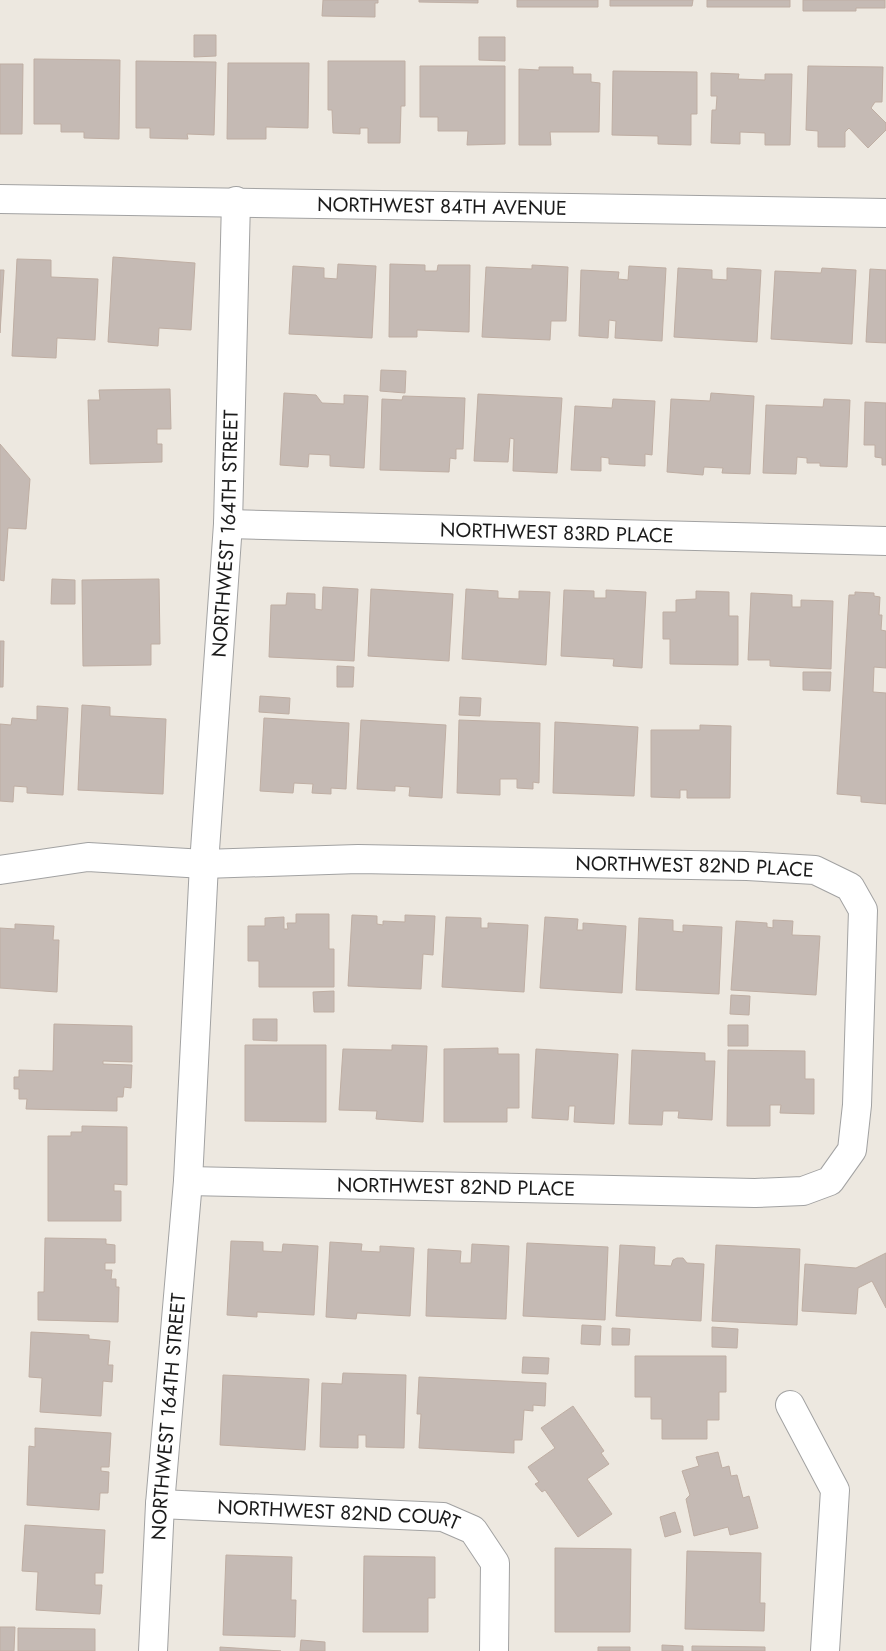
<svg xmlns="http://www.w3.org/2000/svg" width="886" height="1651" font-family="Jost,sans-serif">
<rect width="100%" height="100%" fill="#ede8e0"/>
<path fill="#c5bab4" stroke="#bfaea3" d="M323 0H378V3H375V17L322 16Z
M419 0H478V3L419 2Z
M517 0H598V7H517Z
M610 0H693L692 6H610Z
M707 0H790V7H707Z
M803 0H885V8H856V11H803Z
M194 35H216V56L194 57Z
M479 37H505V61L479 60Z
M34 59 120 60 119 139 84 138V132H61V124H34Z
M136 61 216 62 214 135 187 134 188 139 150 138V128H136Z
M328 61H405V106H401L400 143H368V128H360V134L333 133 332 110H328Z
M228 63H309L308 128 266 127V139H227Z
M0 64H23L22 134H0Z
M420 66H505V144L467 145 468 131H438V117H420Z
M808 66 883 67 882 102H875L871 108 886 123V130L868 148 849 128 845 132V147H818V131L806 130Z
M539 67H573V74H591V82L600 83 599 132H550L551 145H519V69L539 70Z
M613 71 697 72V114H691V145L658 144V136L612 135Z
M711 73 739 74 738 79 765 80V74H792L790 145H765V133L740 132V144L711 143 712 110H716L717 96H711Z
M113 257 195 263 191 330 159 328 158 346 108 342Z
M17 259 51 260V277L98 279 95 340 57 338 56 358 12 356Z
M338 264 376 266 372 338 289 334 293 266 324 268V278L337 279Z
M390 264 425 265V271H437L438 265H470L469 332 417 330V337H389Z
M532 265 568 267 566 321H551L550 340 482 337 486 267 532 269Z
M629 266 666 268 662 341 615 338 616 321 609 320 608 338 579 336 581 270 619 272 618 279 628 280Z
M678 268 712 270V279L727 280V268L761 270 757 342 674 337Z
M822 268 856 270 852 344 771 339 775 271 821 273Z
M870 269 886 270V343L866 342Z
M0 270H4L0 333Z
M381 370 406 371 405 393 380 391Z
M170 389 171 429H157V444H162V462L90 464 88 400H100L99 390Z
M284 393 316 395 322 403 344 404V395L368 396 364 468 330 466V455L309 454 308 467 280 465Z
M711 393 754 396 750 474 722 473 723 468 704 467 703 475 667 472 671 399 710 401Z
M478 394 562 398 557 473 513 471 514 439 510 438 508 462 474 461Z
M403 396 465 398 463 449H456V459L450 458 449 472 380 470 382 399 402 400Z
M613 399 655 401 652 455 645 454V466L609 464V458L601 457V471L571 470 575 406 612 408Z
M824 399 850 400 847 467 820 466V463H807V458L797 457 796 474 763 473 766 405 823 407Z
M865 402 886 403V465H882V458L875 457V445H864Z
M0 444 30 479 26 529 8 528 4 581 0 580Z
M52 579 75 580V604H51Z
M159 579 160 644H151V665L83 666 82 580Z
M323 587 358 589 354 661 269 657 271 605H286L287 593 315 594V609L322 610Z
M371 589 453 594 449 661 368 656Z
M466 589 498 591V598L519 599V591L550 592 546 665 462 659Z
M564 590 594 591V598H606V590L646 592 642 668 613 666 614 659 561 656Z
M696 591 729 592V616H738V665L670 664V639H663V612H676V600L696 599Z
M855 592 874 593V596L880 597 879 615H882L881 630 886 631V668L874 667 873 692 886 693V804L861 802V796L837 794 849 595H855Z
M751 593 792 595V607H801V600L833 601 831 669 770 666V660H748Z
M0 641H4L3 687H0Z
M337 666 354 667 353 687H337Z
M803 672H831L830 691 803 690Z
M260 696 290 698 289 714 259 712Z
M460 697 481 698 480 716 459 715Z
M82 705 110 707V716L166 719 163 794 78 790Z
M37 706 68 708 63 795 27 793V787L14 786 13 802 0 801V724L11 725 12 718 37 720Z
M264 718 349 723 346 789 331 788V794L312 793 313 784 294 783 293 793 260 791Z
M361 720 446 725 442 798 409 796 410 787 395 786V791L357 789Z
M459 720 540 723 539 783 533 782V789L517 788V779H500V795L457 793Z
M555 722 638 727 634 796 553 793Z
M700 725 731 726 730 798H687V790H680V798L651 797V730H700Z
M296 914H329V949H334V987H259V961H248V926H265V918L284 917V929H288L287 923H296Z
M352 915 377 916V924L383 925V921L405 922V915L435 916 433 955 423 954 421 989 348 986Z
M446 917 481 918V928H488V923L528 925 524 992 442 987Z
M545 917 578 919 577 930H583V923L626 926 622 993 540 988Z
M639 918 673 920V931L683 932V925L722 927 719 994 636 990Z
M773 920 793 921 792 935 820 936 816 995 731 990 736 921 767 923V927L773 928Z
M15 924 54 926 53 940H59L57 992 0 988V928L15 929Z
M334 991V1012H314L313 992Z
M731 995 750 996 749 1015 730 1014Z
M253 1019H277V1041L253 1040Z
M54 1024 132 1026V1062L103 1061V1064L132 1065 131 1088 124 1087 123 1097H117V1111L26 1109 27 1099H19V1089H14V1077H19V1070L53 1071Z
M728 1025H748V1046H728Z
M245 1045H326V1122L245 1121Z
M392 1045 427 1046 423 1122 376 1119 377 1111 339 1110 343 1049 392 1050Z
M498 1048V1054H519V1108H507V1122H444V1049Z
M536 1049 618 1054 614 1124 574 1122 575 1106H569L568 1120 532 1118Z
M632 1050 705 1053V1061H715L712 1120 678 1118 679 1111H663L662 1125 629 1124Z
M728 1050 805 1051V1079H814V1114L780 1113 781 1105H770V1126H727Z
M82 1126 127 1127V1185L114 1184V1191H121V1221H48V1136H71V1132H82Z
M45 1238 106 1239V1244L115 1245V1263H105V1270H112L111 1279H116V1287H119L118 1322 38 1320V1292H44Z
M231 1241 263 1242V1251L282 1252 283 1244 318 1246 314 1315 257 1312V1317L227 1315Z
M330 1242 362 1244 361 1251 380 1252V1246L414 1248 410 1316 357 1313 356 1319 326 1317Z
M527 1243 608 1247 605 1320 523 1316Z
M472 1244 509 1246 506 1319 426 1316 428 1249 461 1251 460 1263H471Z
M620 1245 655 1247 654 1265 671 1266 673 1260 677 1258H683L687 1263 704 1264 701 1321 616 1316Z
M716 1245 800 1249 797 1325 712 1321Z
M886 1253V1308L872 1281 858 1288 856 1314 802 1311 805 1264 856 1268Z
M582 1325 601 1326 600 1345 581 1344Z
M712 1327 738 1329 737 1348 712 1347Z
M612 1328 630 1329 629 1345H612Z
M31 1332 89 1335V1339L110 1341 108 1365H113L112 1382 103 1381 101 1416 40 1412 42 1378 29 1377Z
M635 1356H726V1392H719V1420H707V1439H662V1419H651V1397H635Z
M523 1357 549 1358 548 1374 522 1373Z
M343 1373 406 1375 404 1448 366 1447V1435H358V1448L320 1447 322 1383 342 1384Z
M223 1375 309 1379 305 1450 220 1445Z
M419 1377 546 1383 545 1406 533 1405V1411L524 1410 522 1440H514V1453L419 1448 421 1414H417Z
M573 1406 604 1451 601 1453 609 1464 587 1479 612 1514 578 1537 545 1490 542 1492 535 1484 539 1482 528 1467 555 1448 541 1428Z
M35 1428 111 1433 109 1467H101V1471L109 1472 108 1493H100L99 1510 27 1505 29 1446 35 1447Z
M718 1452 722 1468 729 1466 731 1476 737 1475 743 1498 749 1496 758 1528 730 1535 728 1527 694 1536 686 1499 690 1495 682 1471 699 1466 696 1457Z
M675 1512 681 1532 665 1537 660 1517Z
M25 1525 105 1530 103 1573H95V1585H102L100 1614 36 1610 38 1572 22 1571Z
M555 1548 631 1549 630 1632H555Z
M687 1551 761 1553 760 1603H765L764 1631 685 1629Z
M226 1555 292 1557 291 1600H296L295 1637 223 1635Z
M364 1556 435 1557V1598H428V1632H363Z
M0 1627H15L14 1651H0Z
M18 1628 95 1629V1651H18Z
M301 1640 325 1642V1651H300Z
M662 1645 683 1646V1651H662Z
M692 1646 765 1647V1651H692Z
M220 1647 281 1651H220Z
M598 1647H630V1651H598Z"/>
<g fill="none" stroke-linecap="round" stroke-linejoin="round">
<defs>
<g id="street">
<path id="s1" d="M0 199 886 213"/>
<path id="s2" d="M228 524 886 541"/>
<path id="s3" d="M0 870 88 857 204 864 358 859 747 866 815 870 850 887 863 910 857 1105 852 1150 830 1181 803 1191 755 1193 188 1181"/>
<path d="M790 1405 835 1490 825 1651"/>
<path id="s4" d="M160 1504 443 1517 473 1530 495 1563 494 1651"/>
<path id="s5" d="M153 1651 160 1504 188 1181 204 864 228 524 236 201"/>
</g>
</defs>
<use href="#street" stroke="#a2a2a2" stroke-width="30"/>
<use href="#street" stroke="#fff" stroke-width="28"/>
</g>
<g text-anchor="middle" dominant-baseline="central" stroke-width="4.5" stroke-linejoin="round" paint-order="stroke">
<g font-size="20" fill="#1b1b1b" stroke="#fff">
<text stroke="none"><textPath href="#s1" startOffset="442">NORTHWEST 84TH AVENUE</textPath></text>
<text stroke="none"><textPath href="#s2" startOffset="329">NORTHWEST 83RD PLACE</textPath></text>
<text stroke="none"><textPath href="#s5" startOffset="1120">NORTHWEST 164TH STREET</textPath></text>
<text stroke="none"><textPath href="#s3" startOffset="696">NORTHWEST 82ND PLACE</textPath></text>
<text transform="translate(456 1187) rotate(1)">NORTHWEST 82ND PLACE</text>
<text stroke="none"><textPath href="#s5" startOffset="235">NORTHWEST 164TH STREET</textPath></text>
<text stroke="none"><textPath href="#s4" startOffset="179">NORTHWEST 82ND COURT</textPath></text>
</g>
</g>
</svg>
